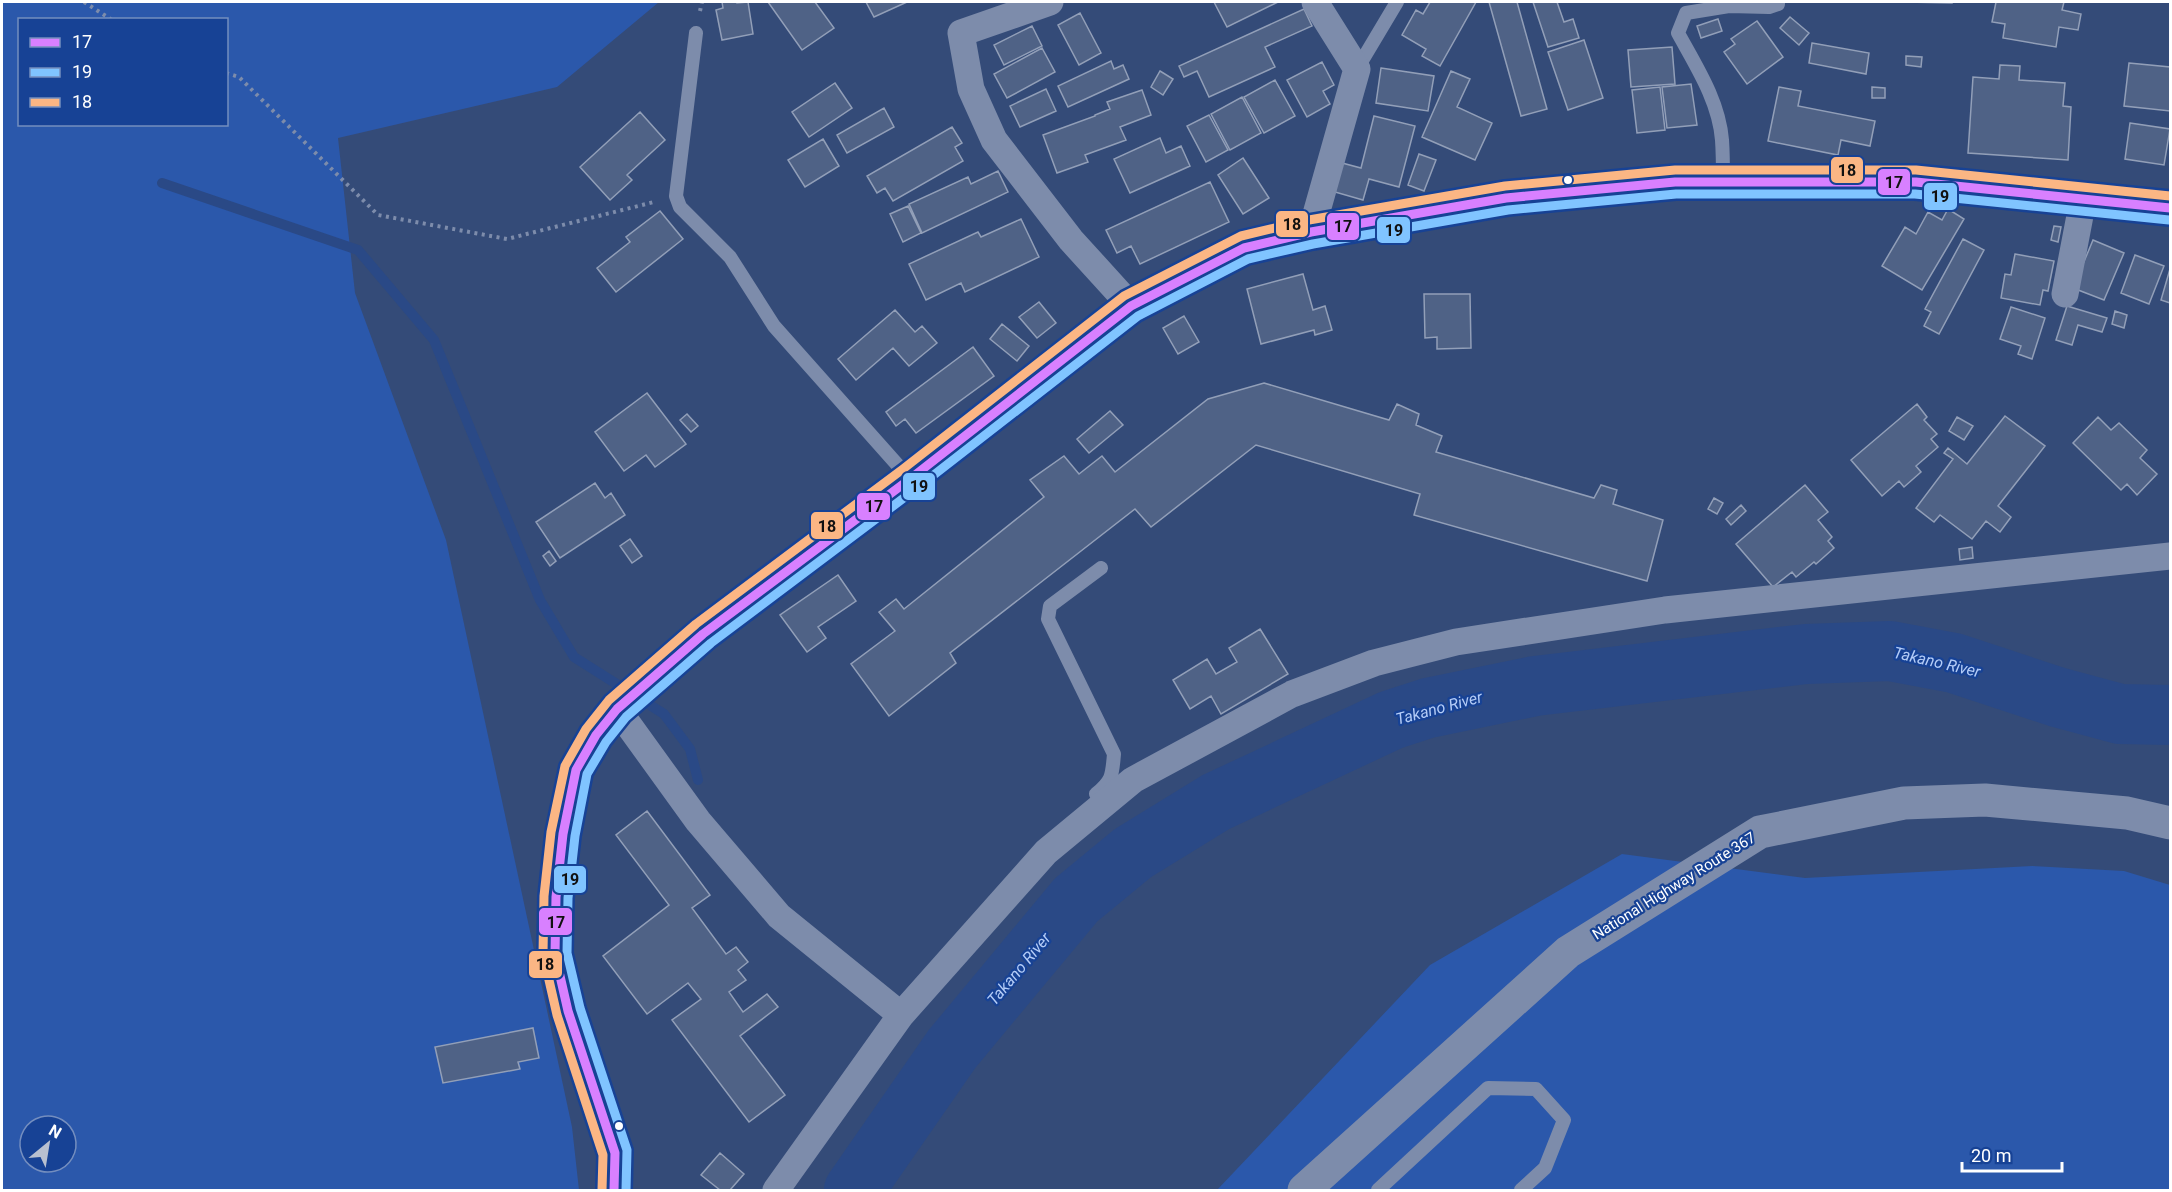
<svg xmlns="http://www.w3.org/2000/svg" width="2172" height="1192" font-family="Roboto,sans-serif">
<rect width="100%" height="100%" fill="#344b78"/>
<path fill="#2b58ab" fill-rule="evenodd" d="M2 2H659L557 87 338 138 355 293 446 540 572 1127 579 1190H2ZM20 20H226V124H20ZM30 1126H66V1162H30Z
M1622 854 1805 878 2032 866 2124 871 2170 885V1190H1217L1430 965Z"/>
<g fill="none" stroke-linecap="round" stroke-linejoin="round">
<path stroke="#2a4986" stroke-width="10" d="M162 183 358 250 434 340 540 600 574 657 664 714 690 749 698 780"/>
<path stroke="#2a4986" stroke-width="60" d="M854 1190 952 1049 1076 900 1133 853 1216 802 1391 720 1428 708 1535 686 1806 654 1890 651 1954 663 2057 697 2120 714 2170 715"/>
</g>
<path fill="#4f6286" stroke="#929fb8" stroke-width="1.5" d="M722 2H737V3L748 2 753 34 722 40 716 10 723 8Z
M768 2H815L834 28 802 50Z
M866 2H907L874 17Z
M1214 2H1278L1227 27Z
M1430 2H1476L1440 66 1422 56 1426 49 1402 35 1416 10 1423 14Z
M1489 2H1517L1547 109 1521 116Z
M1533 2H1557L1564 22 1573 19 1579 38 1548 47Z
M1905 2H1952V3Z
M1996 2H2064L2062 10 2081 14 2078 30 2059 27 2056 47 2003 38 2005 24 1992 22Z
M1304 9 1312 26 1265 47 1275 67 1209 97 1197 71 1184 77 1179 66Z
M1080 13 1101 53 1079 65 1058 25Z
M1790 17 1809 33 1799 45 1780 28Z
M1718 19 1722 31 1701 38 1697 26Z
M1757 21 1783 57 1747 84 1724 52 1735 44 1731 39Z
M1032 26 1042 46 1004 65 994 45Z
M1584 40 1603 98 1568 110 1548 52Z
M1812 43 1869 53 1866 74 1809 63Z
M1672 47 1675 84 1631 87 1628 50Z
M1042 48 1055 72 1007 98 994 74Z
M1906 56 1922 57 1921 67 1906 65Z
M1111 61 1114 69 1123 65 1129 79 1068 107 1058 86Z
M1322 62 1334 85 1323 91 1330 104 1307 117 1287 80Z
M2129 63 2170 67V111L2124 106Z
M2000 65 2020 66 2019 80 2065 83 2063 106 2071 107 2068 160 1968 153 1973 77 1999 79Z
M1381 68 1434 76 1428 111 1376 103Z
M1160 71 1173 79 1163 95 1151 87Z
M1451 71 1470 79 1457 107 1492 123 1475 160 1422 137Z
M1275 80 1295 116 1264 133 1244 97Z
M835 83 852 108 809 137 792 112Z
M1691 84 1697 125 1667 128 1662 87Z
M1660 87 1665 130 1637 133 1632 90Z
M1779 87 1801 91 1798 106 1875 121 1870 146 1841 140 1838 155 1768 141Z
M1872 87 1885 88V98H1872Z
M1046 89 1056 111 1020 127 1010 106Z
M1142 90 1151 115 1120 127 1126 140 1085 155 1088 162 1057 173 1043 135 1095 116V115L1110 109 1107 102Z
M1242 97 1261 133 1230 150 1211 114Z
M884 108 894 127 847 153 837 135Z
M640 112 665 140 627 175 632 180 610 200 580 167Z
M1209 115 1228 150 1206 162 1187 126Z
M1374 116 1415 126 1399 187 1369 179 1363 200 1335 192 1342 163 1361 168Z
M2130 123 2170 129 2164 165 2125 159Z
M952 127 962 143 955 147 963 161 893 201 885 188 877 193 867 176Z
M1160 138 1166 153 1181 146 1190 166 1130 193 1114 159Z
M823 139 839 166 805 187 788 160Z
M1419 154 1436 160 1424 191 1408 185Z
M1243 158 1269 198 1243 214 1218 175Z
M998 171 1008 192 922 233 909 204 968 177 971 184Z
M1210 182 1229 222 1140 264 1131 246 1117 253 1106 230Z
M908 206 921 233 903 242 890 214Z
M1948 209 1964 219 1922 290 1882 266 1905 227 1916 234 1928 212 1942 220Z
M660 211 683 239 616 292 597 268 630 242 626 237Z
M1021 219 1039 257 965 292 961 283 926 300 909 264 978 232 981 237Z
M2054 226 2061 227 2058 242 2051 240Z
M1963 239 1984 250 1939 334 1924 326 1931 312 1925 309Z
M2093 240 2124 253 2104 300 2073 288Z
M2015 254 2054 261 2048 291 2043 290 2040 305 2001 298 2005 274 2011 275Z
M2135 255 2164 266 2149 304 2121 293Z
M2170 269V303L2161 300Z
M1303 274 1313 310 1325 306 1332 330 1315 335 1314 330 1261 344 1247 289Z
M1424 294H1470L1471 348 1437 349V337L1425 338Z
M1039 302 1056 323 1037 338 1019 317Z
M2067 306 2107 318 2102 332 2078 325 2072 345 2056 340Z
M2011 307 2045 318 2032 359 2018 354 2021 346 2000 339Z
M895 310 915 332 922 326 937 343 909 366 893 348 856 380 838 359Z
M2115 311 2127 315 2124 328 2112 324Z
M1184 316 1199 342 1178 354 1163 328Z
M1002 324 1029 346 1017 361 990 339Z
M973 347 994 376 916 433 905 419 896 426 886 412Z
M1264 383 1389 420 1397 404 1419 414 1416 425 1442 436 1436 452 1594 498 1601 485 1617 490 1613 504 1663 520 1647 581 1414 515 1420 494 1256 445 1151 527 1135 509 950 653 956 663 889 716 851 664 895 631 879 612 896 599 904 609 1044 497 1030 480 1064 456 1079 474 1102 456 1115 472 1208 399Z
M647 393 686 444 655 467 646 455 624 471 595 432Z
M1917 404 1927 417 1924 420 1937 434 1931 439 1938 447 1916 466 1921 472 1904 487 1899 481 1882 496 1851 460Z
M1110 411 1123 425 1089 453 1077 439Z
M687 414 698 426 691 432 680 420Z
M2005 416 2045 446 1998 506 2011 517 2000 532 1986 521 1972 539 1940 515 1934 522 1916 508 1953 459 1944 453 1948 448 1967 464Z
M1957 417 1973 426 1964 440 1949 431Z
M2098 417 2111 430 2119 423 2147 450 2140 458 2157 474 2137 495 2127 484 2121 490 2073 443Z
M595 483 605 498 611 493 625 515 560 558 536 522Z
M1805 485 1828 512 1818 520 1832 537 1828 541 1834 548 1816 564 1814 562 1796 577 1792 572 1773 587 1736 544Z
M1714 498 1723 503 1717 514 1708 509Z
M1741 505 1746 511 1731 525 1726 519Z
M630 539 642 556 632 563 620 546Z
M1972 547 1973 558 1960 560 1959 549Z
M549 551 556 561 550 566 543 556Z
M838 575 856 601 818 627 826 638 807 652 780 615Z
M1260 629 1288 674 1221 714 1211 696 1190 709 1173 680 1207 659 1216 674 1237 662 1229 648Z
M647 811 710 895 692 908 726 954 736 947 748 962 738 970 746 980 729 992 743 1012 767 994 778 1007 740 1036 785 1095 749 1122 672 1020 701 999 688 983 647 1014 603 956 669 905 616 835Z
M533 1028 539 1058 518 1062 520 1069 443 1083 435 1047Z
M720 1153 744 1174 730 1190H720L701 1175Z"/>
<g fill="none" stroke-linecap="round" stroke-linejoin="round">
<path stroke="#7d8cab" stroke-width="4" stroke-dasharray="3 4.5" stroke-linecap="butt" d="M84 2 112 20
M700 11 702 2
M226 73 239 77 378 215 507 239 654 202"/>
<path stroke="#7d8cab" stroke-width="14" d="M696 33 676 196 680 207 730 257 774 326 910 479
M1357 69 1397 2
M1723 182C1723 168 1723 154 1722 140 1719 101 1696 66 1678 33L1686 13 1729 6 1769 7 1778 4V2
M1096 794C1113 780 1112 775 1114 754L1048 619 1050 606 1101 568
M1378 1190 1488 1088 1536 1089 1564 1120 1545 1168 1521 1190"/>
<path stroke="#7d8cab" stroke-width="27" d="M1050 2 961 33 971 89 994 140 1071 240 1131 306
M1311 232 1357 69 1315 2
M2065 294 2083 200
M617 709 698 821 779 916 901 1015
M776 1190 901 1015 1046 852 1133 780 1292 694 1374 663 1456 642 1665 610 2170 556"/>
<path stroke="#7887a7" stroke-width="33" d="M614 1190 615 1153 568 1011 555 954 556 897 563 834 576 770 596 735 617 709 703 634 910 479 1131 306 1181 279 1244 248 1311 232 1506 198 1675 182H1916L2170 208"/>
<path stroke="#7d8cab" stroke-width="33" d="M1304 1190 1568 952 1760 832 1904 803 1985 800 2127 813 2170 823"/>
<defs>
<path id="bus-1" d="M614 1190 615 1153 568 1011 555 954 556 897 563 834 576 770 596 735 617 709 703 634 910 479 1131 306 1244 248 1311 232 1506 198 1675 182H1916L2170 208"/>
<path id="bus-2" d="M626 1190 627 1150 580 1008 567 953 568 898 575 836 587 774 606 742 626 717 711 643 917 488 1138 316 1248 259 1313 244 1508 210 1676 194H1915L2169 220"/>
<path id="bus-3" d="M602 1190 603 1155 557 1015 543 954 544 896 551 832 565 766 586 729 609 700 696 624 903 469 1124 296 1241 236 1309 220 1505 186 1675 170H1916L2170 196"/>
</defs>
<use href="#bus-1" stroke="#174295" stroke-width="14"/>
<use href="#bus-2" stroke="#174295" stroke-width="14"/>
<use href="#bus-3" stroke="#174295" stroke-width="14"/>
<use href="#bus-1" stroke="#d880ff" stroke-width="9"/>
<use href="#bus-2" stroke="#80c4ff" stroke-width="9"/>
<use href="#bus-3" stroke="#fbb684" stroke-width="9"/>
</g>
<g fill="#fff" stroke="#174295" stroke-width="2">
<circle cx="1568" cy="180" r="5"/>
<circle cx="619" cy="1126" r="5"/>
</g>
<g text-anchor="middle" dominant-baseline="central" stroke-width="4.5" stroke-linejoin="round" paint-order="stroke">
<g font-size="15" fill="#fff" stroke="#174295">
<text transform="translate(1674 886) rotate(-32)">National Highway Route 367</text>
</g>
<g font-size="16" font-style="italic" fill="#b4ccf7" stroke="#174295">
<text transform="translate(1937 662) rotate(13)">Takano River</text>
<text transform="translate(1439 708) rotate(-15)">Takano River</text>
<text transform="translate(1019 969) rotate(-50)">Takano River</text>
</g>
</g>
<g stroke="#174295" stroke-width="2">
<rect x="1830" y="156" width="34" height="28" rx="6" fill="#fbb684"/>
<rect x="1877" y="168" width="34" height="28" rx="6" fill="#d880ff"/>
<rect x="1923" y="182" width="35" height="29" rx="6" fill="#80c4ff"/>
<rect x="1275" y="210" width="34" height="28" rx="6" fill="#fbb684"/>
<rect x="1326" y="212" width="34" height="29" rx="6" fill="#d880ff"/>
<rect x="1376" y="216" width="35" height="28" rx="6" fill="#80c4ff"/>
<rect x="902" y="472" width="34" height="29" rx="6" fill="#80c4ff"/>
<rect x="856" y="492" width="35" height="29" rx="6" fill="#d880ff"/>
<rect x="810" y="511" width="34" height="29" rx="6" fill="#fbb684"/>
<rect x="553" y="865" width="34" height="29" rx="6" fill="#80c4ff"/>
<rect x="538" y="907" width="35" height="29" rx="6" fill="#d880ff"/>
<rect x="528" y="950" width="35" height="29" rx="6" fill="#fbb684"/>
</g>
<g font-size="16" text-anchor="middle" font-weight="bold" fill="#111">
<text x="1847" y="176">18</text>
<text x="1894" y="188">17</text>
<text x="1940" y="202">19</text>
<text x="1292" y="230">18</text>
<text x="1343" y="232">17</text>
<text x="1394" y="236">19</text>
<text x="919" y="492">19</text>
<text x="874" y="512">17</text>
<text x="827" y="532">18</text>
<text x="570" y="885">19</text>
<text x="556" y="928">17</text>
<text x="545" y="970">18</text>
</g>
<rect width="2172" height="1192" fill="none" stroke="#ffffff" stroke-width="6"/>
<rect x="18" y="18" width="210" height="108" fill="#174295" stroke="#748ebf" stroke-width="1.5"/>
<rect x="30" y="38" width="30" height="9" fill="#d880ff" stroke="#748ebf" stroke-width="1.5"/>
<text x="72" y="48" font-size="18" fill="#ffffff">17</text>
<rect x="30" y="68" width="30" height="9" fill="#80c4ff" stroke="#748ebf" stroke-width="1.5"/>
<text x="72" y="78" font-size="18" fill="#ffffff">19</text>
<rect x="30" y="98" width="30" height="9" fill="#fbb684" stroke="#748ebf" stroke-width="1.5"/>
<text x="72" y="108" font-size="18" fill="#ffffff">18</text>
<g transform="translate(48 1144) rotate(30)"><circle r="28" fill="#174295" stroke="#748ebf" stroke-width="1.5"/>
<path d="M0-4.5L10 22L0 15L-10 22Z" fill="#b8c0d0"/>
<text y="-9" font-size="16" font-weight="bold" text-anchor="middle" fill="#ffffff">N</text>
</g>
<path d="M1962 1162v9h100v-9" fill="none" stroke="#ffffff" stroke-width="3"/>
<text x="1971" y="1162" font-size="18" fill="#ffffff" stroke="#174295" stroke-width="4.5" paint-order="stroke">20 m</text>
</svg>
